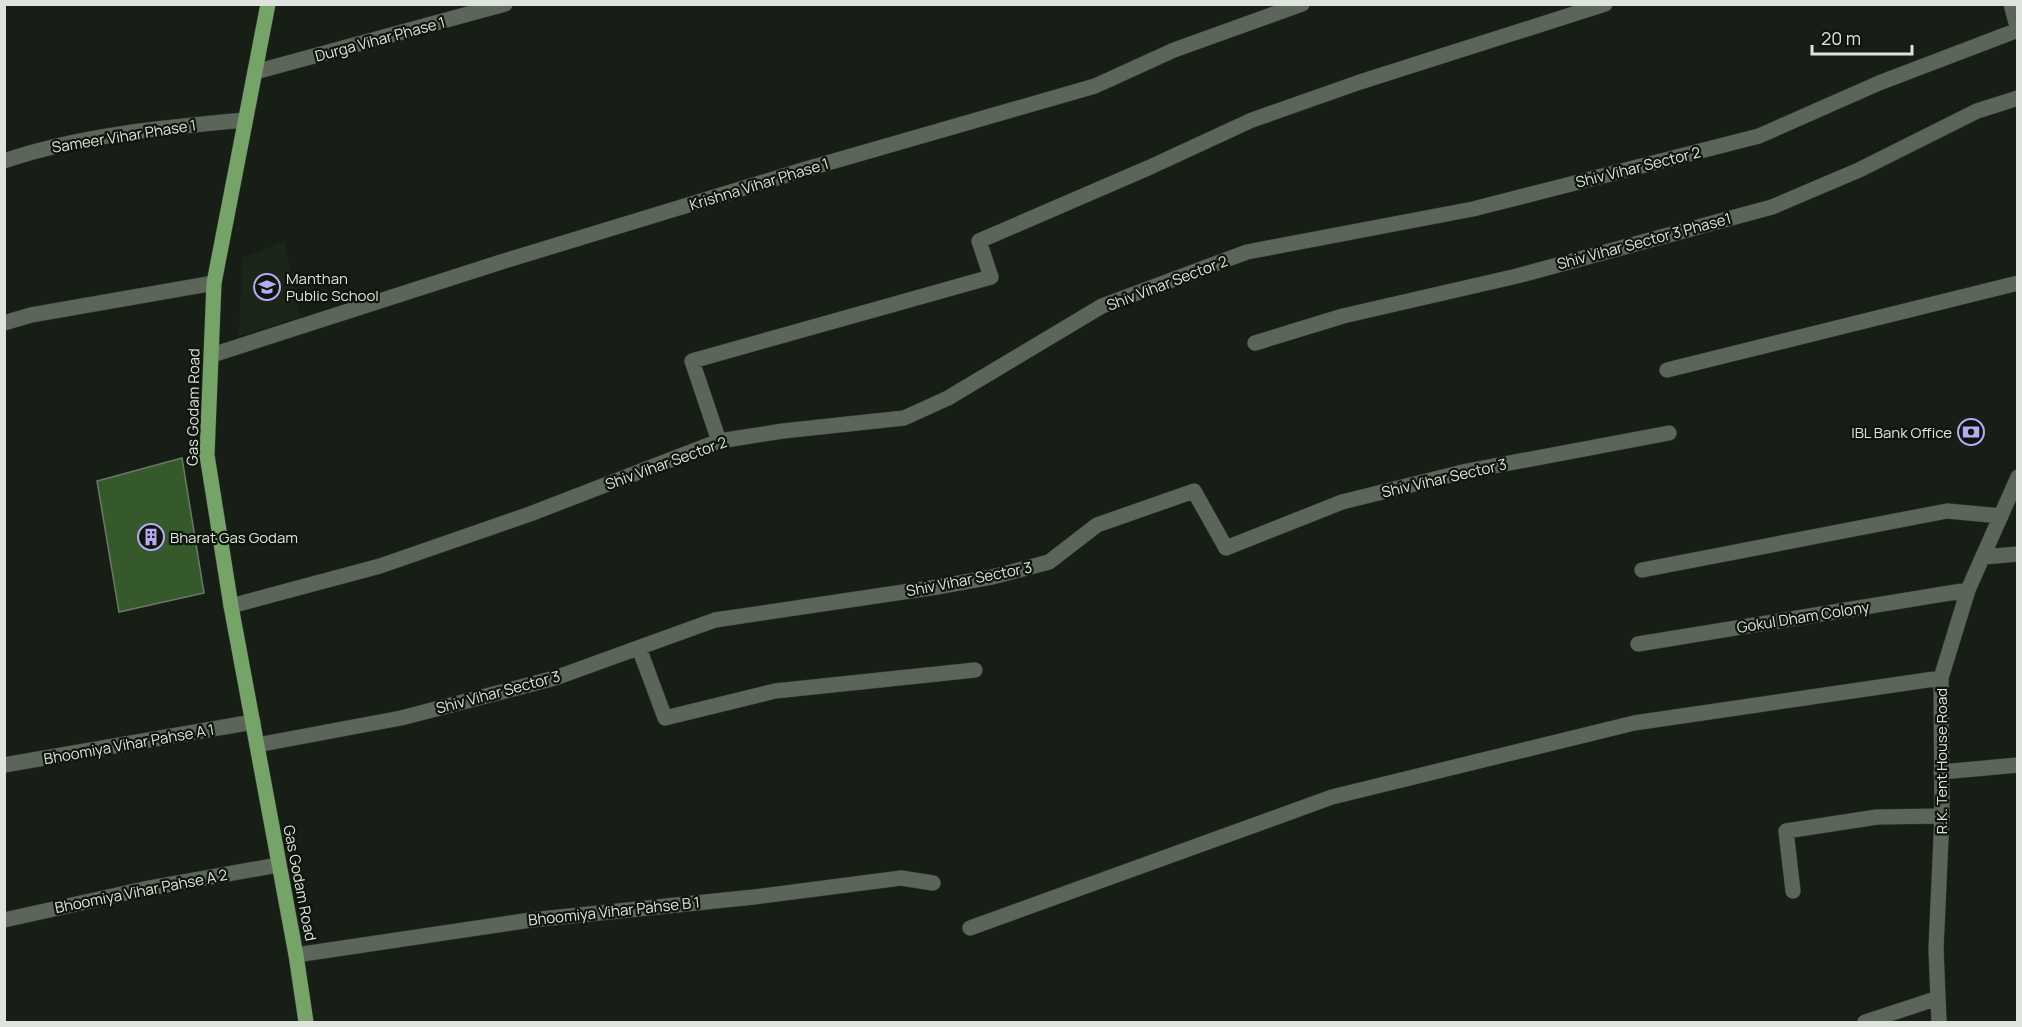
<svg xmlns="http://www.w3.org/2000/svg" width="2022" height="1027" font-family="Manrope,sans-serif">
<rect width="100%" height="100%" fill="#171e15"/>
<path fill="#1b2618" d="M284 241 300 317 239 336 242 258Z"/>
<path fill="#36592c" stroke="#6e776c" stroke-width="1.5" d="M182 458 204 593 119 612 97 481Z"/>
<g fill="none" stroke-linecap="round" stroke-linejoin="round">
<defs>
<path id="minor" d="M2011 4 2018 30
M255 72 505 4
M4 161C80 135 166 127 245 120
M4 323 31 315 214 283
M1255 343 1343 316 1517 276 1772 207 1859 170 1977 111 2018 98
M212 355 501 262 803 170 1095 86 1174 50 1302 4
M1667 370 2018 283
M719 441 692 361 991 277 979 241 1148 168 1252 120 1360 82 1605 4
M1983 557 2018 554
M1642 570 1947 511 2001 516
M231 606 380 566 530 514 719 441 783 431 904 418 948 398 1102 306 1247 252 1473 209 1759 136 1879 83 2018 30
M1638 644 1968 590
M639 648 665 718 775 691 975 670
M257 745 401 718 555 678 715 620 937 587 992 577 1049 562 1097 525 1194 491 1226 548 1342 502 1467 471 1669 433
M4 765 253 722
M1941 772 2018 765
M1793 891 1786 831 1877 817 1942 816
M4 920 144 889 278 865
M970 928 1332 797 1634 723 1941 678
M296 955 531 920 754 897 901 878 933 883
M1865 1022 1938 998
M1939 1022 1936 949 1942 816 1941 678 1968 590 2018 477"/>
<path id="major" d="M268 4 214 283 207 455 231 606 296 955 306 1022"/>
</defs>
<use href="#minor" stroke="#343833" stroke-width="16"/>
<use href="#major" stroke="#343833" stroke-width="16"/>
<use href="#minor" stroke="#5c655a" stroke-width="15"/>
<use href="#major" stroke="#75a368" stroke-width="15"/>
</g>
<defs>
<symbol id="school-ring" viewBox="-11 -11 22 22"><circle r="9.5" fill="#0e150c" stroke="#b9aaf7" stroke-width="1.5"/><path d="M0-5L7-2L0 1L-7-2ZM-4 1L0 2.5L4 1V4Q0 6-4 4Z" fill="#b9aaf7"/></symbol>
<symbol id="bank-ring" viewBox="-11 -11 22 22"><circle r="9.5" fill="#0e150c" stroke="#b9aaf7" stroke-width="1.5"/><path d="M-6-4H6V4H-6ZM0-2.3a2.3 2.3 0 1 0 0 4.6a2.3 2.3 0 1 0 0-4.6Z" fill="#b9aaf7"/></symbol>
<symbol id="building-ring" viewBox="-11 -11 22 22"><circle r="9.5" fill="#0e150c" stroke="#b9aaf7" stroke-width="1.5"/><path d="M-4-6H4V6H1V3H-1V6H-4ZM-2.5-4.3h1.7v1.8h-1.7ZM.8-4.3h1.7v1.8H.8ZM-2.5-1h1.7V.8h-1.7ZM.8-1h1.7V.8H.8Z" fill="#b9aaf7"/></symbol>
</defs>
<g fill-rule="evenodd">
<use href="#school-ring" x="252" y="272" width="30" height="30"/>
<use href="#bank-ring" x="1956" y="417" width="30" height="30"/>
<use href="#building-ring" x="136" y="522" width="30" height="30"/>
</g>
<g text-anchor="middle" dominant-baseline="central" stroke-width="4.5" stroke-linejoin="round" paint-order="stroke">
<g font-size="15" fill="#dee3dd" stroke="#0e150c">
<text transform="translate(380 39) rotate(-15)">Durga Vihar Phase 1</text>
<text transform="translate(124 136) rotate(-9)">Sameer Vihar Phase 1</text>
<text transform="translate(1638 167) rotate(-14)">Shiv Vihar Sector 2</text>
<text transform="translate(759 184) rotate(-17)">Krishna Vihar Phase 1</text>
<text transform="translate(1644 241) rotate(-15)">Shiv Vihar Sector 3 Phase1</text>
<text transform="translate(1167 283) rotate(-21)">Shiv Vihar Sector 2</text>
<text transform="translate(193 407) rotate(-89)">Gas Godam Road</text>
<text transform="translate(666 463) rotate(-20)">Shiv Vihar Sector 2</text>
<text transform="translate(1444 478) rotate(-13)">Shiv Vihar Sector 3</text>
<text transform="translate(969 579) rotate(-11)">Shiv Vihar Sector 3</text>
<text transform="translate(1803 617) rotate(-9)">Gokul Dham Colony</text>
<text transform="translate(498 692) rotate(-15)">Shiv Vihar Sector 3</text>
<text transform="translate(129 744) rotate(-10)">Bhoomiya Vihar Pahse A 1</text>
<text transform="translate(1941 761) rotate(-90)">R.K. Tent House Road</text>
<text transform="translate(300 883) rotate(79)">Gas Godam Road</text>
<text transform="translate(141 891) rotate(-11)">Bhoomiya Vihar Pahse A 2</text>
<text transform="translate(614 911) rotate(-6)">Bhoomiya Vihar Pahse B 1</text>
</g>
<g font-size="15" fill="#dee3dd" stroke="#0e150c" text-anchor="start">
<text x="286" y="278">Manthan<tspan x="286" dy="17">Public School</tspan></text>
<text x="1952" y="432" text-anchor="end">IBL Bank Office</text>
<text x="170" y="537">Bharat Gas Godam</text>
</g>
</g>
<rect width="2022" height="1027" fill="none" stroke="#dee3dd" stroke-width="12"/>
<path d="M1812 45v9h100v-9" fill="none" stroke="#dee3dd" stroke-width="3"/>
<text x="1821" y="45" font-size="18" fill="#dee3dd" stroke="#0e150c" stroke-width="4.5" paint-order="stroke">20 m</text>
</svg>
